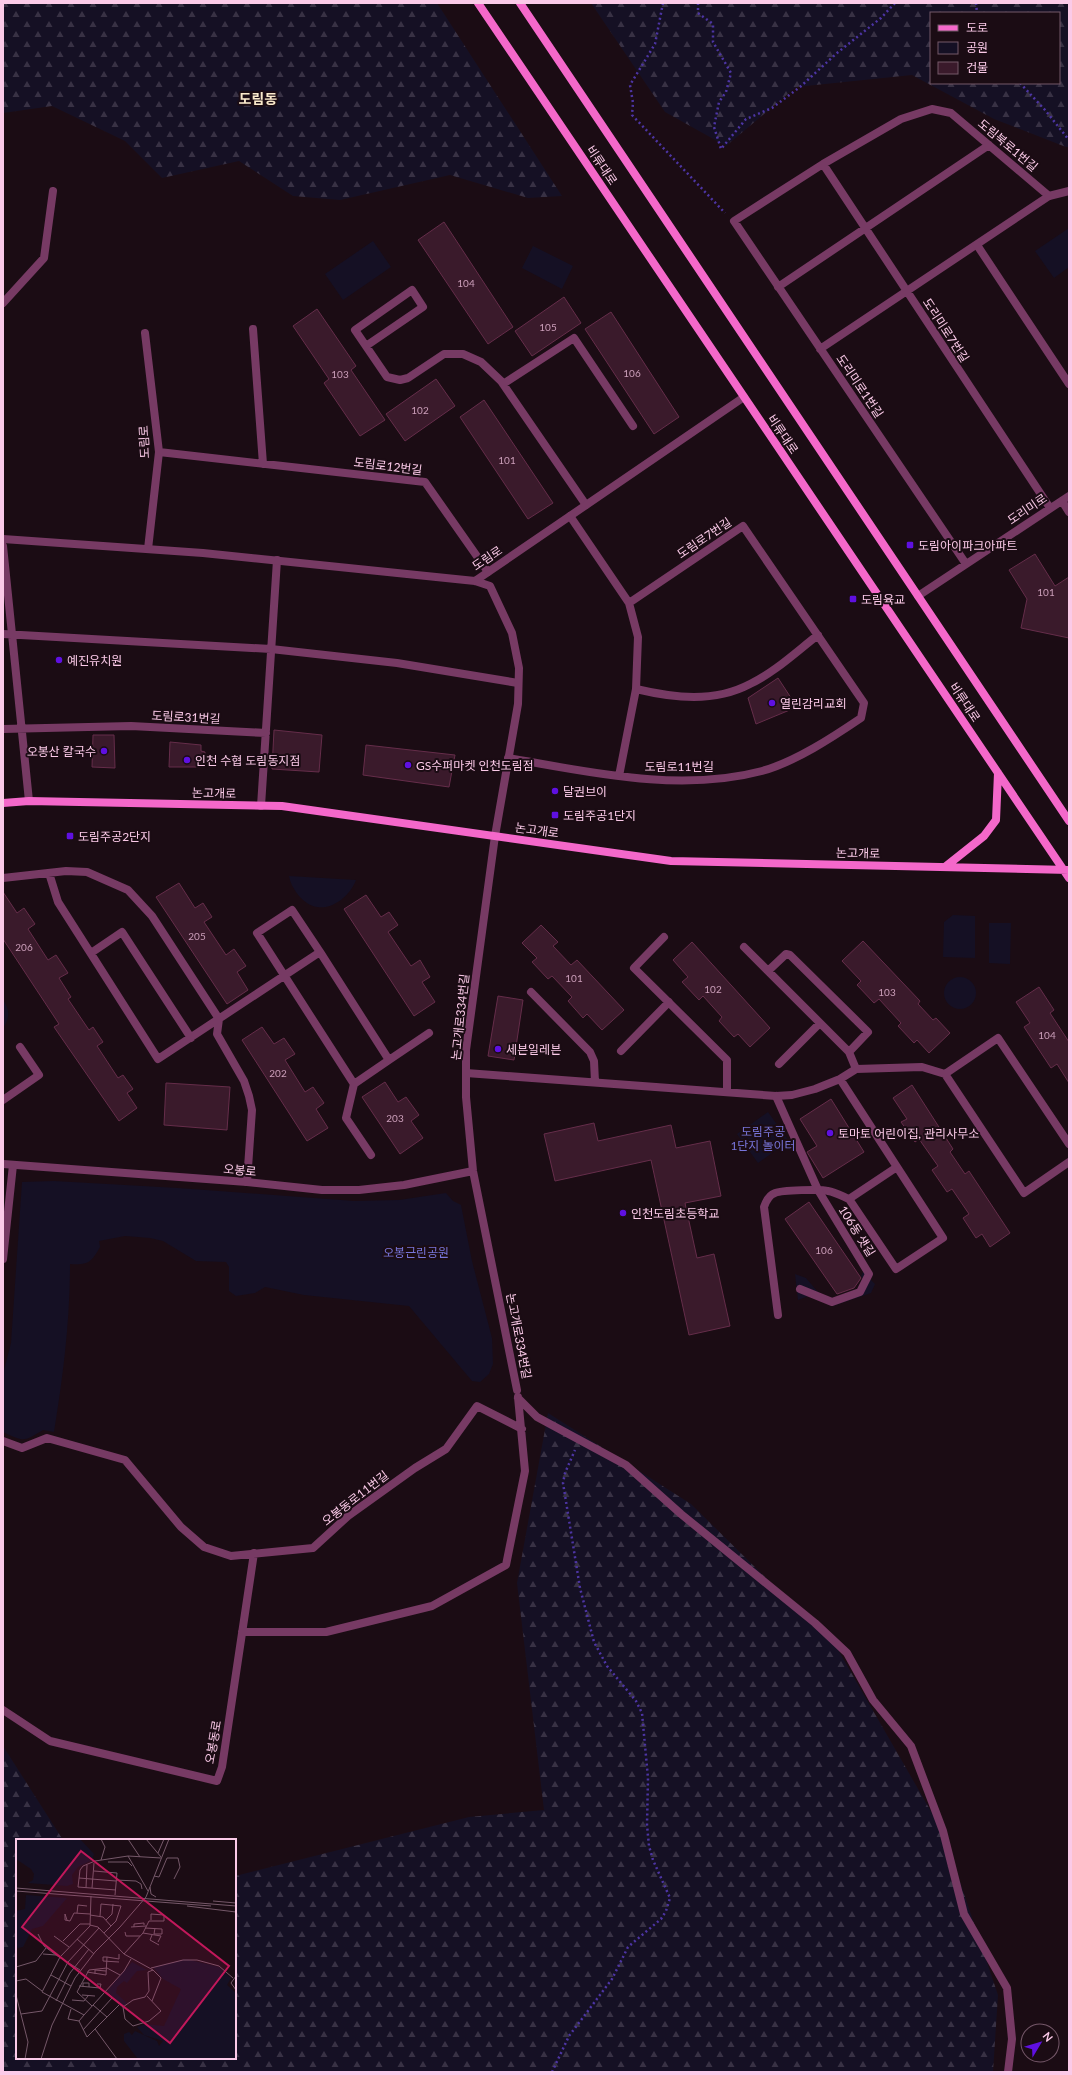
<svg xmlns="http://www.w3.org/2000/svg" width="1072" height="2075" font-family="Lato,'Noto Sans KR',sans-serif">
<defs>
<pattern id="forest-firs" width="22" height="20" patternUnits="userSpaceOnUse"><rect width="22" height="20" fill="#151024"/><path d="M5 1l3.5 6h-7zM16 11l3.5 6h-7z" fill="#383144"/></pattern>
</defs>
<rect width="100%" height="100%" fill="#1b0c14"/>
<path fill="url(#forest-firs)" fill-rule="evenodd" d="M3 3H437L562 196 528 198 450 175 340 200 293 196 239 161 162 178 125 141 52 106 3 113Z
M591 3H1069V147H1066L994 119 912 75 796 87 726 146 665 112ZM931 13H1059V83H931Z
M548 1413 691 1504 837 1648 944 1834 998 1995 993 2072H3V1746L63 1840H17V2058H235V1876L469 1817 544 1810 517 1583Z"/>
<path fill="#151024" d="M1069 228V267L1054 278 1035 251Z
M373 241 391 267 343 300 325 274Z
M533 246 573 266 562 289 522 268Z
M289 876 356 880C351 894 334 910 317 907 303 905 291 888 289 876Z
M953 915 975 916V958L943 957 944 922Z
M989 923H1011L1010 964 989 963Z
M944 993a16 16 0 1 1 32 0a16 16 0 1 1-32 0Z
M3 1000C10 1009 10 1019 3 1028Z
M768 1112 789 1141 758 1163 737 1134Z
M54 1181 178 1188 354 1201 399 1200 446 1193 453 1201 461 1205 472 1261 492 1338 493 1364 489 1374 480 1382 472 1381 409 1306 304 1295 265 1287 255 1293 236 1296 229 1291V1267L226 1262 196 1261 163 1241 150 1238 125 1236 99 1241 100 1247C91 1263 88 1265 70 1264 70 1322 63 1376 54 1432L43 1430C23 1442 25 1442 3 1432V1374L11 1343 22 1182Z
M863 1272 875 1284 871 1293 833 1306 811 1295 798 1300 795 1274 806 1278 817 1291 831 1300 860 1289 864 1280 861 1276Z"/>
<path fill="#3a1a2b" stroke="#652d4a" d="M444 222 513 327 488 344 418 240Z
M564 297 581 323 532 356 515 331Z
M317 309 356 366 351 370 385 420 360 436 324 383 329 379 293 326Z
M611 312 679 417 654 434 585 329Z
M436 379 455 406 405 441 386 414Z
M484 400 553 503 528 519 460 417Z
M1035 554 1055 586 1069 577V638L1021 628 1027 599 1009 570Z
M778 678 797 707 756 724 748 698Z
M274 730 322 735 319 772 272 769Z
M93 735H114L115 768 92 767Z
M170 742 201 745V751L205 752 204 767H169Z
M366 745 455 755 449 787 363 775Z
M179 883 195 908 203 903 212 917 204 922 226 955 234 949 246 966 237 972 248 990 227 1004 156 897Z
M3 892 17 913 24 908 35 924 28 929 48 960 56 955 68 973 59 978 71 997 68 999 89 1030 93 1027 103 1042 97 1046 118 1078 123 1075 133 1089 127 1093 137 1108 119 1121 54 1027 59 1024 3 939Z
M366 895 381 917 389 912 398 925 388 932 411 966 420 960 430 977 422 982 435 1002 414 1016 344 909Z
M541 925 558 942 553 946 571 965 577 960 624 1010 602 1030 587 1014 583 1018 568 1001 572 997 552 976 548 979 532 962 537 958 522 943Z
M863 941 920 1001 918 1004 933 1020 936 1018 950 1033 929 1053 917 1040 914 1043 898 1026 901 1023 879 999 874 1003 857 985 861 981 842 961Z
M692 942 770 1028 750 1047 738 1034 734 1037 719 1021 722 1017 703 996 699 1000 682 982 688 977 673 960Z
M1039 987 1054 1010 1050 1013 1069 1042V1083L1057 1064 1051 1068 1024 1027 1030 1023 1016 1002Z
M498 996 523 1000 514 1060 488 1056Z
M262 1027 274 1044 284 1038 295 1054 285 1060 305 1092 313 1087 324 1103 316 1109 328 1128 307 1141 242 1040Z
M385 1082 398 1102 406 1097 419 1115 411 1121 423 1138 400 1154 362 1097Z
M166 1083 230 1087 227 1130 164 1125Z
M912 1085 953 1149 950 1152 965 1174 969 1171 1010 1233 990 1247 982 1234 976 1238 963 1218 969 1214 952 1189 947 1192 932 1170 938 1166 919 1139 915 1142 901 1122 907 1119 893 1098Z
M831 1099 864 1152 823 1178 807 1152 817 1146 800 1119Z
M594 1123 598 1141 671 1125 676 1148 710 1141 721 1196 685 1203 697 1258 714 1254 730 1326 689 1335 651 1160 555 1181 544 1134Z
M809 1202 861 1278 854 1288 837 1294 785 1219Z"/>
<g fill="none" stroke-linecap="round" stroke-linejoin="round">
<path stroke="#4d35a4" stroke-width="2.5" stroke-dasharray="2 3" stroke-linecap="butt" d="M663 3 655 44 630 85 633 103 632 115 725 213
M698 3V13L713 24V42L731 73 726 92 719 102 714 127 721 149 746 119 772 108 800 87 837 53 881 18 895 3
M976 3 977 13
M1020 83 1045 110 1069 140
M552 2072 569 2036 612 1979 628 1947 661 1919 666 1911 670 1898 653 1860 649 1846 647 1825 648 1778 642 1713 636 1701 607 1666 594 1642 580 1588 563 1483 565 1473 575 1450"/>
<path stroke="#773a64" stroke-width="8" d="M823 164 1050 508
M778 287 989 145
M3 303 44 258 53 191
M253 329 263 464
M145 333 159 452 148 549
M366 346 423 307 412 290 355 330 387 377 400 380 408 378 444 354H463L481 362 501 381 586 505
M820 349 1049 196 951 113 932 109 901 119 823 164 734 221C811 336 889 450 966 564
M503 384 574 338 633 426
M159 452 425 482 488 572
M1062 501 1069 512
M570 516 629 603 638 637 636 689 619 776
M3 546 29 801
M918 596 1069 496
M3 634 271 649 397 663 518 683
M636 689C674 698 714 703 750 684 775 672 796 652 818 635
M3 729 131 726 266 733
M508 758C590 772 679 793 762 771 795 762 833 737 861 718L864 703 743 526 629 603
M261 806 277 560
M49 873 58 902 158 1059 320 952 389 1060 429 1033
M3 878 66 871 87 872 128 890 152 916 219 1019 217 1034 244 1081 249 1096 252 1110 247 1182
M664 937 634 968 727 1060V1091
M744 947 849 1052 856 1069
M320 952 292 910 257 933 354 1084
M91 953 122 932 191 1038
M768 971 786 954 790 955 868 1032 849 1052
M531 992 590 1052 594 1061 595 1082
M621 1051 669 1002
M779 1064 820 1023
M466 1073 776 1096 792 1095 815 1089 840 1079 856 1069 922 1067 945 1074 1024 1193 1069 1162
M945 1074 998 1038 1069 1144
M840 1079 943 1238 896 1269 849 1199 897 1167
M3 1100 39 1075 20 1047
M371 1155 346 1118 354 1084 389 1060
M3 1259 13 1165
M778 1315 764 1207C766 1201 769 1195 775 1193 781 1190 822 1189 828 1191 835 1192 842 1196 849 1199
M518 1398 537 1417 626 1465 681 1514 815 1623 847 1653 873 1700 911 1746 943 1831 964 1914 1007 1988 1012 2039 1008 2072
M3 1441 22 1448 47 1438 125 1460 181 1527 204 1547 231 1556 313 1548 348 1516 415 1468 446 1449 477 1406 522 1429
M242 1632H326L432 1606 506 1565 525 1471 518 1397
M3 1710 50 1741 217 1781 222 1767 254 1553"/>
<path stroke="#773a64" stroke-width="8" d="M1049 196 1069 191
M977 245 1069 384
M3 539 203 553 475 581 490 586 512 633 519 668 518 704 495 836 466 1050V1097L473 1171 517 1390
M475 581 744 397
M776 1096 818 1190 869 1274 860 1292 832 1302 800 1289
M3 1164 247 1182 322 1190H359L404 1185 473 1171"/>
<path stroke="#f468ca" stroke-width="8" d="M478 3 1069 878
M520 3 1069 821
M3 803 29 801 282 806 671 861 1069 870
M945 867 984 836 996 820 998 773"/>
</g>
<g fill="#5f10e1" stroke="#1b0c14" stroke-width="1.5">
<rect x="906" y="541" width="8" height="8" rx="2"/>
<rect x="849" y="595" width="8" height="8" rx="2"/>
<circle cx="59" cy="660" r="4"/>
<circle cx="772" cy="703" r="4"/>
<circle cx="104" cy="751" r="4"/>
<circle cx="187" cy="760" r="4"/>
<circle cx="408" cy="765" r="4"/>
<circle cx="555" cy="791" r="4"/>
<rect x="551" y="811" width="8" height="8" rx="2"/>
<rect x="66" y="832" width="8" height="8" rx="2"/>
<circle cx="498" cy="1049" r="4"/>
<circle cx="830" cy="1133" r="4"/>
<circle cx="623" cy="1213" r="4"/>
</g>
<g text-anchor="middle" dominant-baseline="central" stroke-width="4" stroke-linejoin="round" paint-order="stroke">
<g font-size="10" fill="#cb9eb9">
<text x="466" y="283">104</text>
<text x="548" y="327">105</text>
<text x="632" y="373">106</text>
<text x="340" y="374">103</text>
<text x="420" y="410">102</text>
<text x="507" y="460">101</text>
<text x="1046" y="592">101</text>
<text x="197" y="936">205</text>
<text x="24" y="947">206</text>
<text x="574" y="978">101</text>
<text x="713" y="989">102</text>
<text x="887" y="992">103</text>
<text x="1047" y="1035">104</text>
<text x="278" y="1073">202</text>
<text x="395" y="1118">203</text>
<text x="824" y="1250">106</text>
</g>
<g font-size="12" fill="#fbcae8" stroke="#1b0c14">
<text transform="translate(1008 145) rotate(40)">도림북로1번길</text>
<text transform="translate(602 165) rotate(56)">비류대로</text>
<text transform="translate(946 330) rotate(57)">도리미로7번길</text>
<text transform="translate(860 386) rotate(56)">도리미로1번길</text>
<text transform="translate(783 434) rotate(56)">비류대로</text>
<text transform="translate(144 442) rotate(-93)">도림로</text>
<text transform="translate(388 466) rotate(7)">도림로12번길</text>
<text transform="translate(1027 509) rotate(-34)">도리미로</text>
<text transform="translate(704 538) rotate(-34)">도림로7번길</text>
<text transform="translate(487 558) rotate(-34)">도림로</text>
<text transform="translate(965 702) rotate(56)">비류대로</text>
<text transform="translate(186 717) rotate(3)">도림로31번길</text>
<text x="679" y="766">도림로11번길</text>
<text transform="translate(214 793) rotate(1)">논고개로</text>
<text transform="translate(537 830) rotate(8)">논고개로</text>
<text transform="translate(858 853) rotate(1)">논고개로</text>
<text transform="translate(460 1017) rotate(-84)">논고개로334번길</text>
<text transform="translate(240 1170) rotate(5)">오봉로</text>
<text transform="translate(857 1231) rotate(58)">106동 샛길</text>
<text transform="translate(519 1336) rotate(79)">논고개로334번길</text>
<text transform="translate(355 1498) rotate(-38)">오봉동로11번길</text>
<text transform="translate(213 1742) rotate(-80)">오봉동로</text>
</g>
<g font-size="12" fill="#fbcae8" stroke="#1b0c14" text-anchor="start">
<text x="918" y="545">도림아이파크아파트</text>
<text x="861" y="599">도림육교</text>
<text x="67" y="660">예진유치원</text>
<text x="780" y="703">열린감리교회</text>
<text x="96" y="751" text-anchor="end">오봉산 칼국수</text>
<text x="195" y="760">인천 수협 도림동지점</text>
<text x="416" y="765">GS수퍼마켓 인천도림점</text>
<text x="563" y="791">달권브이</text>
<text x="563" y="815">도림주공1단지</text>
<text x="78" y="836">도림주공2단지</text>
<text x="506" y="1049">세븐일레븐</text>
<text x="838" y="1133">토마토 어린이집, 관리사무소</text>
<text x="631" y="1213">인천도림초등학교</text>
</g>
<g font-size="12" fill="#7875da" stroke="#1b0c14">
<text x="763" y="1131">도림주공<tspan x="763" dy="14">1단지 놀이터</tspan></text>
<text x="416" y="1252">오봉근린공원</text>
</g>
<g font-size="14" font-weight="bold" fill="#fbeacc" stroke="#1b0c14">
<text x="258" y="98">도림동</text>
</g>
</g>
<g transform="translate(16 1839)">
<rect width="220" height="220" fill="#1b0c14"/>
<path d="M0 0H64L78 15 76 21 62 28 56 36 57 45 51 47 12 44 17 41 18 35 15 30 0 20ZM10 56 51 59 27 87 16 90 7 108 2 109 0 106V72L9 70ZM170 120 203 128 215 139 211 146 220 154V220H122L108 202V195L113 193 116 196 119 192 141 202 143 207 147 202 128 196 121 188 129 185 148 187 165 150 147 140 137 128Z" fill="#151024"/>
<path d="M116 123 131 131 121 132 111 144 108 142 101 148 100 154 111 164 107 168 91 152Z" fill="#151024"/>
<path fill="none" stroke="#755869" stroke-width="1" d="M112 0 124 18M130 0 145 18M142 14 148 0M85 21 89 8 85 0M92 23H112L116 27M78 32 101 34 99 56M138 37 143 38 151 19H162L164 28 158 40M63 39 100 42M100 41 120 42 125 45 126 50M134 48 135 55 140 58M0 49 220 67M70 49 71 26M76 49 78 24M100 51 62 48 64 31 67 27 79 22 112 17M0 52 195 67M132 52 112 17 145 19M75 57 74 87 44 118 26 153 68 176 108 132 115 120M197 62 220 64M171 67 220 73M61 74 62 66 71 67M74 76 87 78 95 87M84 77 85 65 105 67 100 82 88 94M51 81 49 75V81L54 82 58 74 74 75M90 81 96 75 97 65M74 86 82 88 108 115 137 131 145 139 136 162M115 88 130 87M118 88V85L128 84V86M129 89 146 90V95H138L139 89M109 93 110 97H124M127 94 145 97 142 103M22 95 28 107 40 116M136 96 134 101 143 106M38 97 53 108M61 100 78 115M47 102 64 85H74M27 115 40 116 64 131M108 115 127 94 133 82H148V76L135 75V81M91 118H87V122L103 123M0 128 20 122 30 109M135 129 167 121H181L203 127 217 139M71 133 90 136 91 118 103 120V115M79 135V131L90 132M35 136 55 147M220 137 215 144 220 151M0 142 10 140 26 152M63 147 84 149 85 145H81M67 148V144H73V148M89 152 107 168 109 180 117 187 133 182 145 172 131 157M0 156 12 203 9 220M66 156 79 157M56 161 68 162 72 157M40 162 54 134 73 110M77 166 91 178M76 167 61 153 73 131 91 129 104 136M107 168 117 161 129 158 133 152 132 133 137 131M55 170 52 180 63 182M5 175 26 172 52 123 83 89M68 176 63 182 71 198 103 166M79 190 101 220M67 191 96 159M25 220 36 186 59 139 79 113 104 88 130 58 153 0"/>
<path fill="#c2185b" fill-opacity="0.15" stroke="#c2185b" stroke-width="2" d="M65 12 213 127 154 204 6 88Z"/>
<rect width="220" height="220" fill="none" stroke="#fbcae8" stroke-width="2"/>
</g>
<rect width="1072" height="2075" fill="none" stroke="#fbcae8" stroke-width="8"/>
<rect x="930" y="12" width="130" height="72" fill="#1b0c14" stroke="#755869"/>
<rect x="938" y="25" width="20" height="6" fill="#f468ca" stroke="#755869"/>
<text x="966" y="32" font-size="12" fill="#fbcae8">도로</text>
<rect x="938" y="42" width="20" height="12" fill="#151024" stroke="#755869"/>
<text x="966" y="52" font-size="12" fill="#fbcae8">공원</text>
<rect x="938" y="62" width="20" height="12" fill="#3a1a2b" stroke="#755869"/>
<text x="966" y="72" font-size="12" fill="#fbcae8">건물</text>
<g transform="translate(1040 2043) rotate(52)"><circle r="19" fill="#1b0c14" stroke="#755869"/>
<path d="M0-3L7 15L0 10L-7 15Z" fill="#5f10e1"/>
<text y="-6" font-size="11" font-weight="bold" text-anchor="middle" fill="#fbcae8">N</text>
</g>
</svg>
